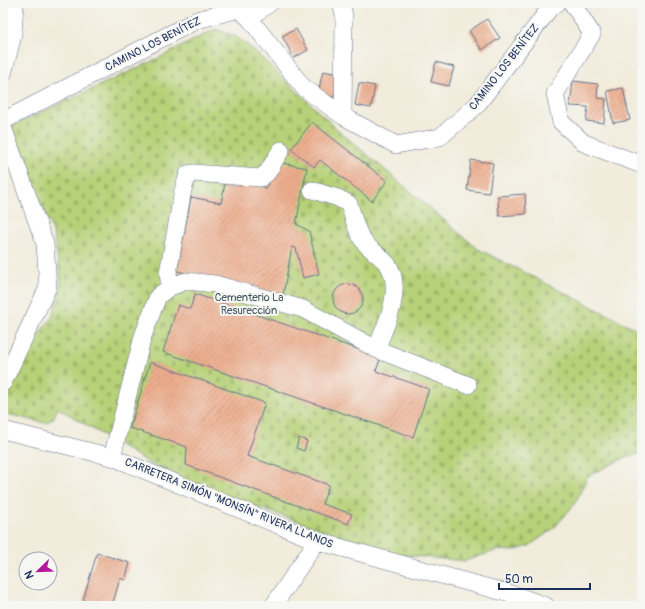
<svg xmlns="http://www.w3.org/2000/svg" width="645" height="609" font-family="Pangolin,sans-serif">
<defs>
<pattern id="cemetery-stones" width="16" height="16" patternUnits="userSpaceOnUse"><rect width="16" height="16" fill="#b6d177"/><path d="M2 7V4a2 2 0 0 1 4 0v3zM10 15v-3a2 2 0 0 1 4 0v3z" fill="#9cb469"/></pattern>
<pattern id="building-hatch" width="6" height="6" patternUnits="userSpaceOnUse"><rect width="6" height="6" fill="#eeae8e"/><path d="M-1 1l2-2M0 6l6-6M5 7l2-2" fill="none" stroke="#c08e77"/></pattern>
</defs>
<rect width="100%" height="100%" fill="#f6f6f2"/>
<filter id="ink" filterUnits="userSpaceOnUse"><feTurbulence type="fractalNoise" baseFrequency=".025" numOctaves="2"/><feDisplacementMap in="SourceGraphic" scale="8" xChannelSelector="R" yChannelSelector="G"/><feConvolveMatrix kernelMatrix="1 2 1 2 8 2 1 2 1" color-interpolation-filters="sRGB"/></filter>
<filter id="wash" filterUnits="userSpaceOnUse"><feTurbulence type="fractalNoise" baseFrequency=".012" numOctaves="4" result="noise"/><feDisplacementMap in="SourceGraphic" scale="16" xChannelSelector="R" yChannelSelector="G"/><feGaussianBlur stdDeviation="0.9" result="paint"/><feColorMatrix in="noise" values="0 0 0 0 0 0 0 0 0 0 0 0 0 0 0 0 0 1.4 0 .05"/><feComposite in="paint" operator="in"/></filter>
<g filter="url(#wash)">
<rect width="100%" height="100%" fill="#f1ecdb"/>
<path fill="url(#cemetery-stones)" stroke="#68806a" d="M215 29 235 36 249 46 337 129 478 249 642 332V452L620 460 588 476 574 505 553 529 529 546 513 551 498 550 465 561 392 554 174 478 58 408 53 419 45 423 3 413V389L20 356 51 319 58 299 61 279 53 232 12 134V126L161 57Z"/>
<g id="blocks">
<path fill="url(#building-hatch)" d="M212 3H225L214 8Z
M487 19 500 38 482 50 469 31Z
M296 29 308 50 294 58 282 36Z
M436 62 454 67 449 86 431 82Z
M323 71 338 74 334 97 318 93Z
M573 81 598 84 597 98 606 99 604 123 586 121 588 107 570 106Z
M359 83 375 86 371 108 355 105Z
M623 88 630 120 613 123 607 91Z
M312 122 387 181 372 201 320 160 314 167 291 149Z
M471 160 493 163 489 193 467 190Z
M272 161 307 168 296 224 309 231 319 274 303 278 296 248 292 247 283 295 177 271 191 197 221 203 226 179 267 188Z
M525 194 526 214 499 216 498 196Z
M333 299a15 15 0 1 1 30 0a15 15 0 1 1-30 0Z
M195 294 381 357 376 371 429 389 413 437 163 352 178 305 190 309Z
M150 362 265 403 247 456 329 485 322 504 352 514 348 524 186 465 187 447 130 428Z
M299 438 307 441 304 451 296 448Z
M97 553 130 563 125 580 120 578 112 606H103L83 600Z"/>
</g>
</g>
<g filter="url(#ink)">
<use href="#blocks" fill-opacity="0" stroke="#66718a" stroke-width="1"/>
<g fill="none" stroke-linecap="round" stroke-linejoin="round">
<defs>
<path id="minor" d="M341 3 344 15 343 116
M572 3 592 34 555 94 561 122 584 143 642 165
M249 18 270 3
M3 74 13 35 15 3
M3 121 197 20 239 9 249 18 303 87 343 116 396 145 440 137 477 105 550 8 557 3
M3 127 45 244 48 287 3 383
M312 190 338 198 349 204C353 216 356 232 364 242 371 251 385 258 390 268 402 294 386 325 376 349
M170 287 168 273 183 190 188 174 194 173 260 178 267 173 281 150
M3 430 112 457 317 541 518 596 546 606
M112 457 143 336 158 296 170 287 186 281 215 284 303 309 376 349 468 385
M273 606 317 541"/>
</defs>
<use href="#minor" stroke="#66718a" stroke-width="18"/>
<use href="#minor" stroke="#fff" stroke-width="17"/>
</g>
</g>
<g text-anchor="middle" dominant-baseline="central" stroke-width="4" stroke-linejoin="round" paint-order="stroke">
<g font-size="11" fill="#1b2f5e" stroke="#f6f6f2">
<text transform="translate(153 44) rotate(-27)">CAMINO LOS BENÍTEZ</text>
<text transform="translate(504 67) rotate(-52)">CAMINO LOS BENÍTEZ</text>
<text transform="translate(229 503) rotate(22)">CARRETERA SIMÓN "MONSÍN" RIVERA LLANOS</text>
</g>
<g font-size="11" fill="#425864" stroke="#f6f6f2">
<text x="249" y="297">Cementerio La<tspan x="249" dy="13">Resurección</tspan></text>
</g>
</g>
<rect width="645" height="609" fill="none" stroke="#f6f6f2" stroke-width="16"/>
<g transform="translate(38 571) rotate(247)"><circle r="19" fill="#f6f6f2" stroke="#9ea6b7"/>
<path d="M0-3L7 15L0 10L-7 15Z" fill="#b5179e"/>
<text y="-6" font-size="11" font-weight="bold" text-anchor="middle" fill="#1b2f5e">N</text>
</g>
<path d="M499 583v6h91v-6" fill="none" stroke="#1b2f5e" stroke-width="2"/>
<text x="505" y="583" font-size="12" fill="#1b2f5e" stroke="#f6f6f2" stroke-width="3" paint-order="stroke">50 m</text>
</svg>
